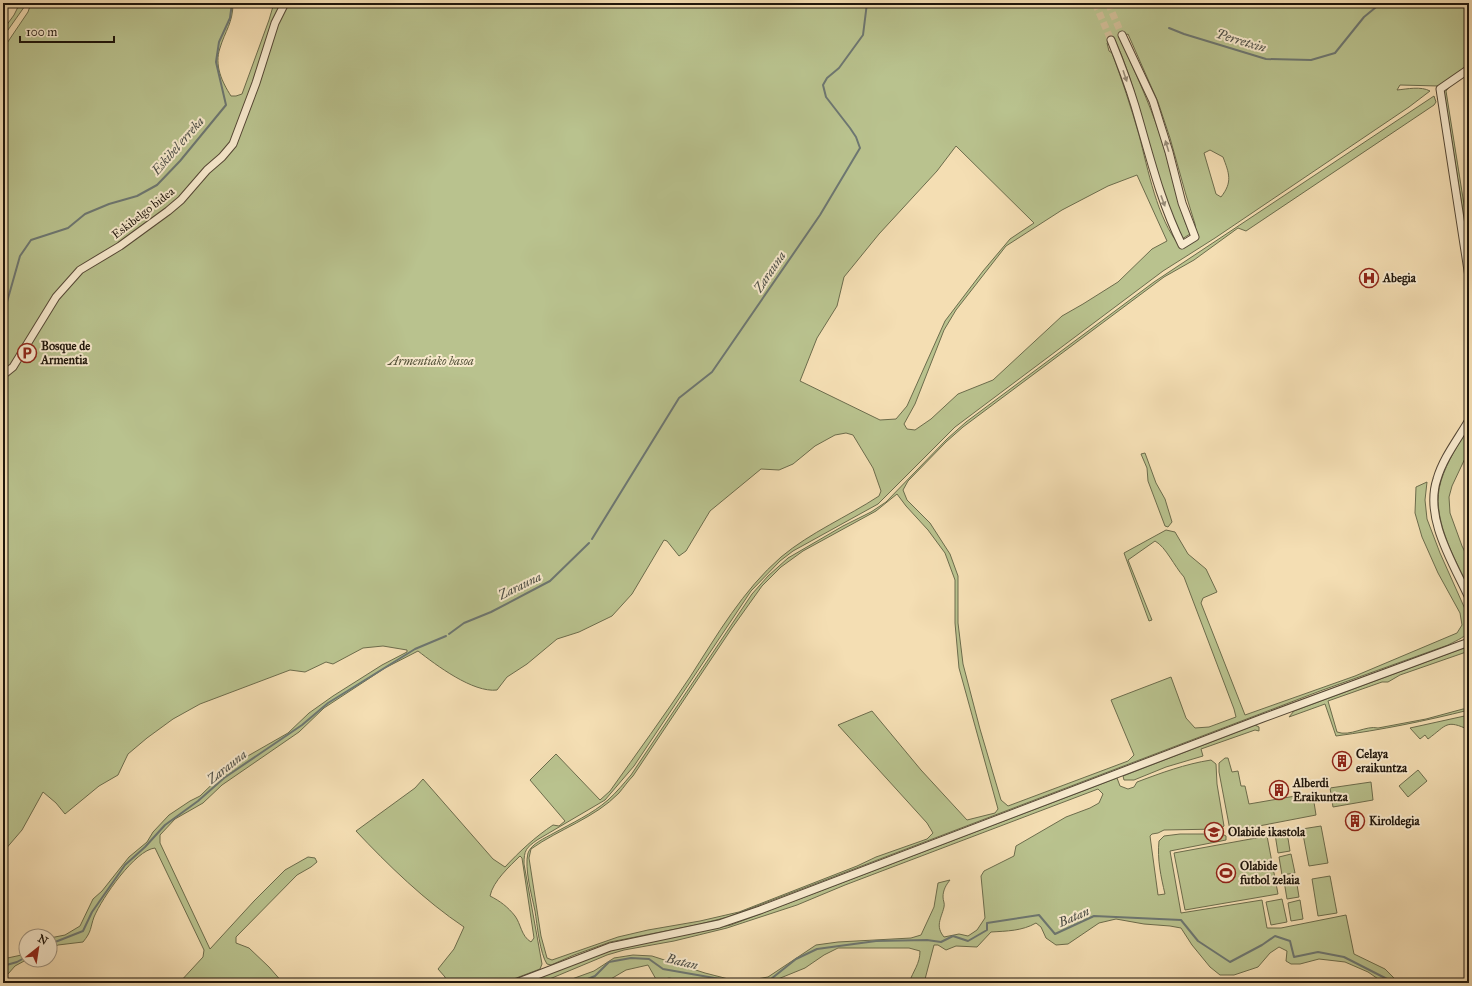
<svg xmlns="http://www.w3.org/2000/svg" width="1472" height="986" font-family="'IM FELL Great Primer',serif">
<rect width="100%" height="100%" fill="#f4deb3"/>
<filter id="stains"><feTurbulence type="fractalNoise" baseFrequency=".005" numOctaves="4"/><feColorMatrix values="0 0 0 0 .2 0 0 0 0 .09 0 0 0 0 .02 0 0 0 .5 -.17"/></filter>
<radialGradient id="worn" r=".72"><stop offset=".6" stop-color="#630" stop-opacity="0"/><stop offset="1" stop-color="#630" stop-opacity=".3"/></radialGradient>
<path fill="#b9c28e" stroke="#6c6c4c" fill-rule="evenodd" d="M20 3H27L3 37V30L14 15Z
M31 3H233C233 23 225 31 220 48 214 65 222 82 231 96H236L242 94 269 20 274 3H1157L1161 6C1175 3 1188 12 1201 3H1469V65L1438 86 1400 85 1397 90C1407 89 1421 86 1430 91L1409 107 1215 238 1163 271 955 427 878 504 793 551 780 561 751 591 634 766 605 800 537 840C526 848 524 850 524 864L542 964 540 969 503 983H443L446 981 445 977 438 969 454 949 464 927C425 901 388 865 356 831L415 788 423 779 493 859 505 867C520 851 535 837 553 825L559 826 565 821 530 780 556 754 600 800 610 791C637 753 664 716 690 677 717 635 743 590 781 557 811 532 847 517 879 496L881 491 873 468 853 435 846 433 835 435 815 446 793 464 779 470 761 469 710 511 686 551 679 556 667 541 664 540 632 594 612 616 579 632 557 639 527 664 507 677 497 690C473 693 436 665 418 651L385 668 324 708 299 732 222 785 203 803 175 819 160 835V843L210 949 254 901 285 870 308 857 315 858 317 862 311 867 297 875 236 937V943L249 948 269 967 283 983H179L203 957 204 950 155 848C135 850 102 898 94 917 90 928 92 931 83 942L58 945 50 949V938L65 935 80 926 93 899 102 891 129 857 147 842 153 832 169 815 190 801 200 796 232 765 288 733 309 713 333 696 382 665 407 652V650L383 646 363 648 333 664 326 662 305 672 290 670 200 704 173 719 147 738 128 754 118 775 99 786 65 814 56 803 43 792 22 830 4 851 3 856V49L28 12ZM1128 34 1158 102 1170 138 1186 195 1195 224 1197 237 1180 246C1157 219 1148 169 1139 135 1131 107 1122 80 1112 53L1109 51 1107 43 1115 40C1136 85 1144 134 1160 181 1166 201 1174 220 1182 239L1190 234C1176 202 1171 168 1160 135 1149 102 1134 70 1120 38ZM956 146 1034 223 1010 239 983 271 945 321 907 406 896 419 880 420 800 381 817 338 837 306 844 277 879 234 937 171ZM1210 150 1223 157C1229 173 1233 182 1221 197L1216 194 1204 153ZM1137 175 1167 241 1152 249 1118 282 1083 304 1062 316 993 380 958 394 931 419 915 430 907 429 904 424 915 404 944 330 956 310 1006 246 1062 210 1108 186ZM520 856 522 858 534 938 531 942C521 936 521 924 515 916 508 907 500 901 490 896 493 881 510 866 520 856Z
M1451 85 1446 91 1469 236V251L1444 92 1445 88Z
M1434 96 1436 102 1434 105 1246 231 1238 228 1194 260 1164 277 963 427 946 442 908 481 903 490 907 500 930 523 950 554 958 576V623L963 664 980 729 1001 800 1008 806 1128 761 1134 755 1111 700 1171 677 1186 718 1195 728 1209 727 1236 717 1234 709 1184 577C1174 566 1166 547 1155 541L1128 560 1152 620 1149 621 1124 553 1166 530 1175 532 1188 554 1206 569 1217 592 1203 598 1201 603 1245 715 1355 676 1457 633 1462 625 1460 613 1438 573 1422 537 1415 513 1416 487 1427 482 1425 500 1427 519 1440 553 1465 609H1469C1469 635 1472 633 1448 645L1320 691 728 917 696 925 610 942 574 955 551 965 547 964C540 954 537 924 535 911 532 896 524 868 528 853 531 844 545 838 554 833 572 823 592 814 608 800 617 792 624 783 631 775L752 594 768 576 788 558 843 526 871 512 886 502 947 439 966 422 1154 282ZM897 494 906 506 928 530 945 553 955 580V623L959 668 998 809 995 813 967 820 921 770 872 711 838 725 927 823 933 833 927 839 876 857 857 866 739 912 700 921 648 930 618 937 552 960 547 958 541 936 529 858 531 849C559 829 595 818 619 793 624 787 628 781 633 776L732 628 762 586 781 567 803 551 876 511Z
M1469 426V450L1452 486 1449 497 1450 513 1462 546 1469 560V588C1454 557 1430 516 1441 481 1447 461 1459 444 1469 426Z
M1145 453 1156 483 1165 499 1172 522 1168 527 1165 526 1148 481 1147 468 1141 454Z
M1469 647V651L1400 675 1388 682H1382L1328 701 1337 732C1350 737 1366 725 1378 728L1426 719 1463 709H1469V710C1425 721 1381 730 1336 736L1325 704 1289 717 1294 711 1461 649Z
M1469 715V730C1446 719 1447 725 1428 739L1425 735 1420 739 1410 728Z
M1255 725 1259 727V731L1255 730 1201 749 1203 756 1166 767 1134 780H1124L1123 776Z
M1225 758H1228L1232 772 1238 771 1241 786H1245L1249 804 1307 794 1308 797 1313 796 1316 815 1233 831 1230 830 1219 772V763Z
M1211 760 1216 764 1217 784 1224 826 1220 829 1164 830 1158 833 1152 834 1150 836 1158 895 1165 894C1161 877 1157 859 1159 841L1164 836 1180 834H1222L1226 836V840L1170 851 1181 913 1262 900 1267 928H1281L1346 915 1354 954 1385 969 1399 983H1384L1368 972 1345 962 1319 959 1300 964H1291L1286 961 1287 951 1279 947 1270 953 1258 967 1234 975H1220L1210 967 1192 945 1181 928 1170 926 1144 924 1116 919 1099 923 1068 944 1056 945 1046 938 1041 927 1036 923C1022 931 1007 931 991 932L977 947 956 946 946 950 938 945H934L924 983H909C913 971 920 964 920 951L909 948H838L824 955 805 968 778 979 775 983H695L669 978 657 981 648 965 626 970 604 983H570L572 979 594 971 614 958 633 955 652 956 705 973 740 982 768 977 816 945 838 942 911 938 921 935 934 907 938 883 950 880C946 885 943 890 943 897 943 901 945 903 944 907 941 919 935 926 944 937L959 934 968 936 977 930 985 918 981 876 984 871 1014 856 1016 846 1066 817 1090 808 1099 803 1103 794 1098 789 845 885 797 905 727 928 674 941 624 950 607 955 540 983H525L593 956 627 946 731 925 1117 778 1120 786 1128 789 1134 787 1137 782C1161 773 1185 764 1211 760Z
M1418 770 1427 781 1408 797 1399 786Z
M1371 782 1373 800 1333 807 1330 788Z
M1321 826 1328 863 1309 866 1302 829Z
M1287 832 1290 851 1278 853 1275 834Z
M1267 836 1278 894 1185 910 1174 853Z
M1291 854 1295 873 1282 875 1279 857Z
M1330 876 1337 913 1318 916 1312 879Z
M1296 878 1299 897 1287 899 1284 881Z
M1282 899 1287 922 1271 925 1266 902Z
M1300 900 1303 919 1291 921 1288 903Z
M26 954V960L15 966 8 974 3 973V959Z"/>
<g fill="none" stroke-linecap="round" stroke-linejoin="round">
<path stroke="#6d7772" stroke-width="2" d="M1169 28 1184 34 1266 59 1311 60 1335 53 1364 17 1381 3
M3 316 20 256 31 240 68 228 85 214 109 204 137 196 157 185 180 161 226 105 216 62 219 42 230 18 232 3
M592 539 679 398 712 372 820 215 860 148 856 137 850 128 826 97 823 85 827 78 839 68 863 35 867 3
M449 634 464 623 491 612 550 581 589 543
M50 944 83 931 92 912 125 865 145 847 165 825 198 801 224 778 302 725 328 703 415 649 446 636
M3 966 17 962 26 957
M578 983 595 976 609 962 631 958 649 959 663 969 743 983
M752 983 771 979 796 959 817 949 876 941 927 940 941 942 953 936 968 941 987 930V923L1039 915 1055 934 1094 916 1181 920 1198 941 1230 962 1262 945 1275 936 1290 941 1294 957 1318 952 1344 957 1391 981 1393 983"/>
<path stroke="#d4c09a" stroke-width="7" stroke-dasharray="7 3.5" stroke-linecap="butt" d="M1095 3 1111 40
M1108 3 1122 35"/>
<defs>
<path id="minor" d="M1111 40C1120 62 1128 83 1135 106 1149 153 1160 201 1182 245L1195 237 1182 203 1169 152 1153 101 1122 35
M1469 69 1440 89 1469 277
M3 375 13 367 56 297 80 270 120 246 168 211 181 200 207 170 222 157 233 144 256 83 275 23 285 3
M1469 420C1458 439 1443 458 1437 479 1424 518 1453 563 1469 598
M516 983 610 947 719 924 760 910 1263 718 1469 642"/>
</defs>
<use href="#minor" stroke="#544735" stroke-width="9"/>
<use href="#minor" stroke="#f8eace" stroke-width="7"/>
</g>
<defs><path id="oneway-solid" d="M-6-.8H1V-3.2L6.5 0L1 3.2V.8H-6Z"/></defs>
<g fill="#968a76">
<use href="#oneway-solid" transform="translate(1125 76) rotate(71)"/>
<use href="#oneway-solid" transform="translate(1167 146) rotate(-107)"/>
<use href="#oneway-solid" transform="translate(1163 201) rotate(70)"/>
</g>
<defs>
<symbol id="hospital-ring" viewBox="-11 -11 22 22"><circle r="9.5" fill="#f8eace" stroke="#8f2418" stroke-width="1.5"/><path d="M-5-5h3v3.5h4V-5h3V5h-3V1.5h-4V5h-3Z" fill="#8f2418"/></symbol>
<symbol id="parking-ring" viewBox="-11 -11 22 22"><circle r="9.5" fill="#f8eace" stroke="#8f2418" stroke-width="1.5"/><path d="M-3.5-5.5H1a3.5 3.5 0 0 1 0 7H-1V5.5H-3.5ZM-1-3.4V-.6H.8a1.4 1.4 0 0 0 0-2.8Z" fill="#8f2418"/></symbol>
<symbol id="building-ring" viewBox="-11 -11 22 22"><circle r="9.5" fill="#f8eace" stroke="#8f2418" stroke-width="1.5"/><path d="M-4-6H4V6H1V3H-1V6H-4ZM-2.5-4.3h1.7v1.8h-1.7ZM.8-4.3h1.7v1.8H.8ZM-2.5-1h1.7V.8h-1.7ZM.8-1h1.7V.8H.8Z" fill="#8f2418"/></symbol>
<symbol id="school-ring" viewBox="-11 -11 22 22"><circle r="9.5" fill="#f8eace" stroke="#8f2418" stroke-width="1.5"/><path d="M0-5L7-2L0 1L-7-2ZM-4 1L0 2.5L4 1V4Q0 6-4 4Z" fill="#8f2418"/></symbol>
<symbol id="stadium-ring" viewBox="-11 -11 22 22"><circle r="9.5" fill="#f8eace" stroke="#8f2418" stroke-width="1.5"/><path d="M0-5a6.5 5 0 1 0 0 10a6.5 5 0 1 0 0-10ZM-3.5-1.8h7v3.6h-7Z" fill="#8f2418"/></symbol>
</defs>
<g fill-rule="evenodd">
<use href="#hospital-ring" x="1358" y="267" width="22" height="22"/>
<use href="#parking-ring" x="16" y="342" width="22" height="22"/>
<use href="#building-ring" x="1331" y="750" width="22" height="22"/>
<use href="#building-ring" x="1268" y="779" width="22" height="22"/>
<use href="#building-ring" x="1344" y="810" width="22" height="22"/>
<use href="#school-ring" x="1203" y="821" width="22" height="22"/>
<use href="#stadium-ring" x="1215" y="862" width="22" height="22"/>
</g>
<g text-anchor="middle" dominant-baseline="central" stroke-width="4" stroke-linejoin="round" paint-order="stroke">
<g font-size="12" fill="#1e150b" stroke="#f8eace">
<text transform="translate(143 213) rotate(-38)">Eskibelgo bidea</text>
</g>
<g font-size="12" font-weight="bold" fill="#1e150b" stroke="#f8eace" text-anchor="start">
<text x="1383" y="278">Abegia</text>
<text x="41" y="346">Bosque de<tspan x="41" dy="14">Armentia</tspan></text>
<text x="1356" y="754">Celaya<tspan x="1356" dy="14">eraikuntza</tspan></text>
<text x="1293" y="783">Alberdi<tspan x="1293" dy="14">Eraikuntza</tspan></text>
<text x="1369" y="821">Kiroldegia</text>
<text x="1228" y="832">Olabide ikastola</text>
<text x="1240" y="866">Olabide<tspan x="1240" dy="14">futbol zelaia</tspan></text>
</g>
<g font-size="12" font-style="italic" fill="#545239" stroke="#f8eace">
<text x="431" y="361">Armentiako basoa</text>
</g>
<g font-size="13" font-style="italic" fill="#4c4e47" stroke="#f8eace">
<text transform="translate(1241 41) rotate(17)">Perretxin</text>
<text transform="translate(178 146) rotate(-49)">Eskibel erreka</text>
<text transform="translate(770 272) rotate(-56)">Zarauna</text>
<text transform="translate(520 586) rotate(-26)">Zarauna</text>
<text transform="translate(227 767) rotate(-38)">Zarauna</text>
<text transform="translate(1074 917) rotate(-23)">Batan</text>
<text transform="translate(682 962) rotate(14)">Batan</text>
</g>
</g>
<rect width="1472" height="986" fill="none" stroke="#f4deb3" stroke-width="16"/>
<rect x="4" y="4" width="1464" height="978" fill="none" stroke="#1e150b" stroke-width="2"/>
<rect x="8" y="8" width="1456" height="970" fill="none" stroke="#1e150b"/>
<g transform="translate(38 948) rotate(30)"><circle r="19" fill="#f8eace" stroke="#a19580"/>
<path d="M0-3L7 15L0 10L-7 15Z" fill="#8f2418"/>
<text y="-6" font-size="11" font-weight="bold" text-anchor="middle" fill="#1e150b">N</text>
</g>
<path d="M20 36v6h94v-6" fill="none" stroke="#1e150b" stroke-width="2"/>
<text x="26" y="36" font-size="12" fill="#1e150b" stroke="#f8eace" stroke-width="3" paint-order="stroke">100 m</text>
<rect width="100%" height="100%" filter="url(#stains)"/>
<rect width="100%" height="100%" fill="url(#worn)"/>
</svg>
